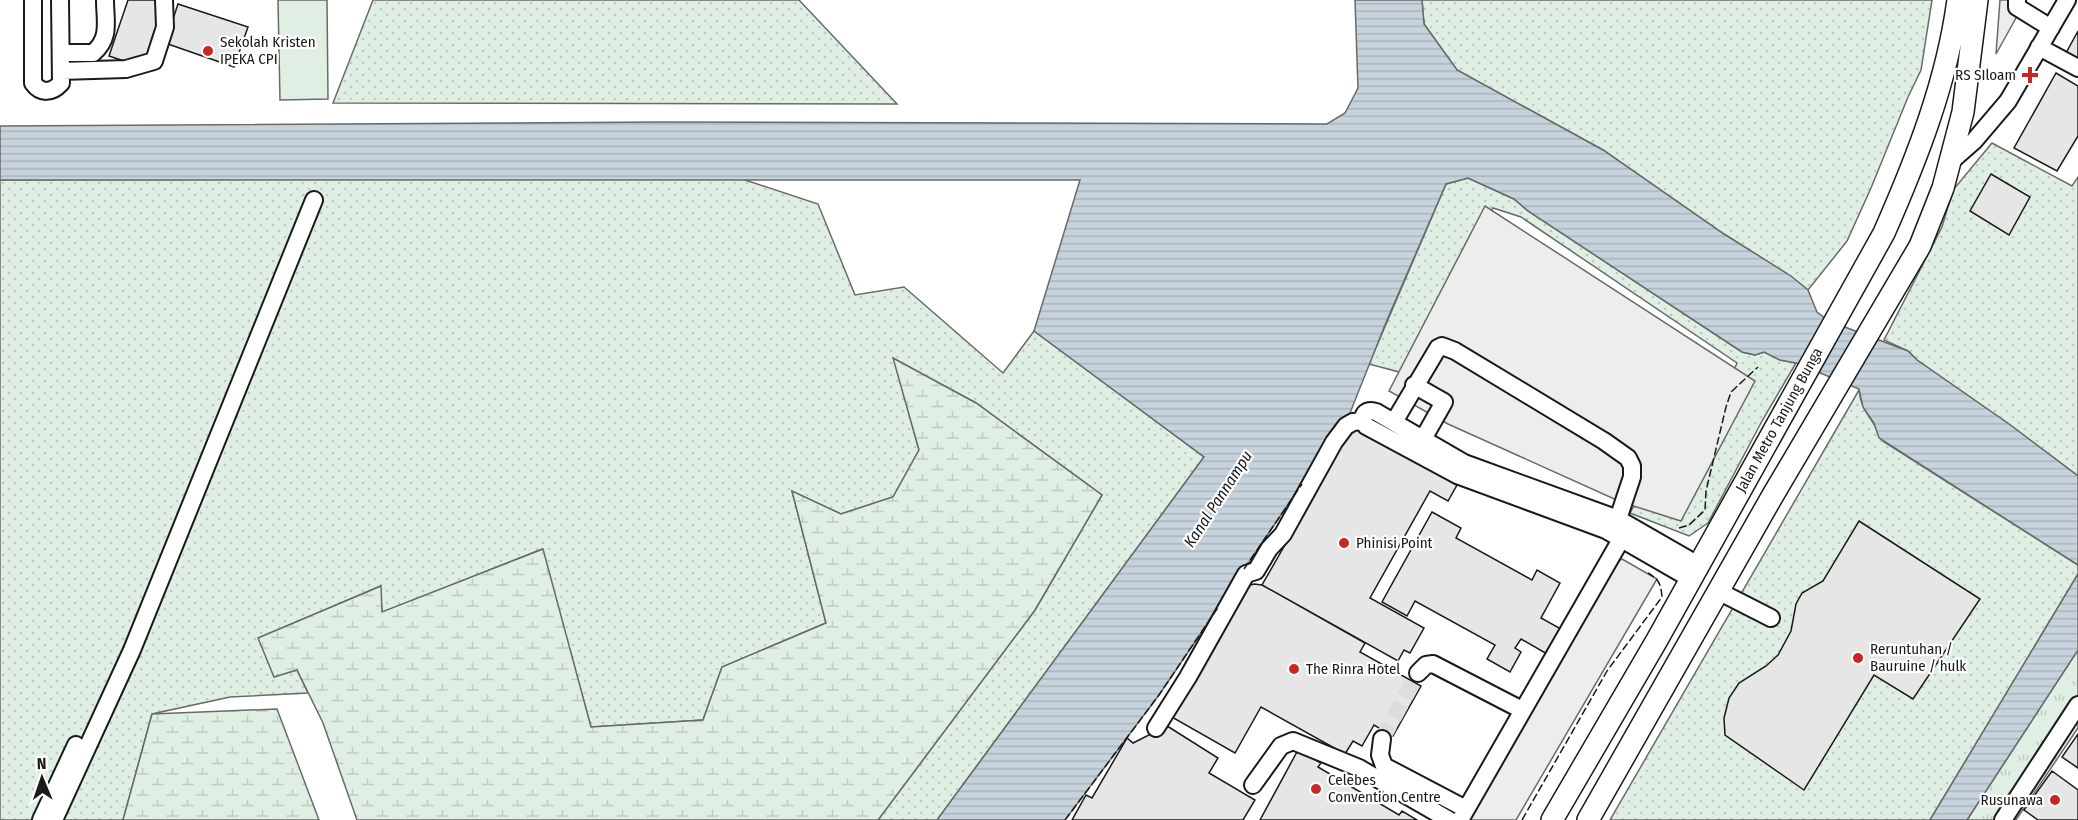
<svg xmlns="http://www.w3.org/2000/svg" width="2078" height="820" font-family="'Fira Sans Condensed',sans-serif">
<defs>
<pattern id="grass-dots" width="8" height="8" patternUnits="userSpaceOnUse" patternTransform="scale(1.5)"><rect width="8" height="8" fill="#e0efe3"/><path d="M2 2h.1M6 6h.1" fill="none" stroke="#c0ccc2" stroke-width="1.8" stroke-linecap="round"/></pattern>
<pattern id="wetland-marsh" width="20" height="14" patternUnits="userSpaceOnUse" patternTransform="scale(1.5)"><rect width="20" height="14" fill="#e0efe3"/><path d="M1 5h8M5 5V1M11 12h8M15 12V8" fill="none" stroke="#c0ccc2"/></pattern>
<pattern id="park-tufts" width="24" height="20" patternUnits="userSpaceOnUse" patternTransform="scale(1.5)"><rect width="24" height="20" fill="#e0efe3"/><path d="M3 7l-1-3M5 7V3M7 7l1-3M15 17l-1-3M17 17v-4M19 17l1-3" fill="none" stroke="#c0ccc2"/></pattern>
<pattern id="water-rules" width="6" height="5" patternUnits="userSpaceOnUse" patternTransform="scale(1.5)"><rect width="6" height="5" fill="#c6d2dc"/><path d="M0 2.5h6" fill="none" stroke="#aab4bc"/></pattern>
</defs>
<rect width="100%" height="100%" fill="#fff"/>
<path fill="url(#grass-dots)" stroke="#6a6a6a" stroke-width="1.5" d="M373 0H799L897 104 333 103Z
M1422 0H1932L1921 70 1908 97 1871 188 1847 241 1808 290 1790 276 1724 234 1603 150 1457 70 1424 24Z
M1992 143 2072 186 2078 177V476L2009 424 1917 360 1908 351 1884 340 1942 227 1953 190Z
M739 178 818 204 855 295 904 287 1003 373 1034 331 1204 457 937 820H878L1035 610 1102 495 976 403 894 359 919 450 893 497 841 514 792 491 826 623 722 667 703 720 591 727 542 549 382 613 380 586 259 638 274 676 297 670 308 693 230 697 152 714 123 820H0V180Z
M1468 178 1514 199 1528 211 1742 352 1755 355 1764 352 1780 360 1796 363 1762 421 1708 523 1689 536 1630 513 1636 502 1727 386 1737 363 1521 217 1493 208 1476 234 1403 373 1369 364 1446 184Z
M1859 390C1860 403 1865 411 1872 421 1878 430 1876 433 1884 442L2078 565V574L1930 820H1610Z"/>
<path fill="url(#wetland-marsh)" stroke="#6a6a6a" stroke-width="1.5" d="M893 358 976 403 1102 495 1035 610 878 820H357L323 723 297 670 274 677 258 638 381 586 382 612 543 549 591 727 703 720 722 667 826 623 792 491 841 514 893 497 919 450Z
M277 709 319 820H123L152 714Z"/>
<path fill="url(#park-tufts)" stroke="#6a6a6a" stroke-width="1.5" d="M2078 650V728L2016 820H1967Z"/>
<path fill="#e0efe3" stroke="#6a6a6a" stroke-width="1.5" d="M278 0H327L328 99 280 100Z"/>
<path fill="#ededed" stroke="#6a6a6a" stroke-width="1.5" d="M2000 0H2026L1996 54Z
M1485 206 1755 381 1681 521 1621 502 1448 424 1389 391Z
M1622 559 1657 579 1516 820H1469L1612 564Z"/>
<path fill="url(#water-rules)" stroke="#6a6a6a" stroke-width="1.5" d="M1355 0H1422L1424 24 1457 70 1603 150 1724 234 1791 276 1808 290 1817 312 1829 321 1908 351 1917 360 2009 424 2078 476V565L1879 438 1874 423 1863 407 1859 389 1796 363 1780 360 1764 352 1755 355 1742 352 1528 211 1514 199 1468 178 1446 184 1387 320 1350 413 1159 695 1065 820H937L1204 457 1034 331 1080 180H0V126L662 122 1327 124 1345 113 1358 88Z
M2078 574V650L1967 820H1930Z"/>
<path fill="#e6e6e6" stroke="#1a1a1a" stroke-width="1.5" d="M128 0H172L148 69 109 56Z
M178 4 248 27 234 67 165 43Z
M2078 31V60L2066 53Z
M2056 73 2078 86V136L2057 171 2014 148Z
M1991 174 2030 197 2009 235 1970 211Z
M1353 426 1457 485 1448 501 1430 491 1370 598 1424 628 1410 653 1404 650 1398 661 1262 585Z
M1432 512 1461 528 1456 538 1532 580 1537 570 1560 583 1541 618 1561 629 1547 654 1521 639 1515 648 1521 652 1510 672 1487 659 1495 645 1415 601 1407 616 1382 602Z
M1859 521 1980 599 1913 699 1874 675 1804 790 1725 735 1724 718 1729 698 1739 683 1766 666 1778 655 1791 631 1796 604 1802 593 1823 581Z
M1254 584 1262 585 1365 643 1360 652 1421 686 1393 736 1374 725 1362 746 1353 741 1345 754 1261 707 1235 753 1170 716 1243 587Z
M1164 724 1218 758 1209 773 1255 800 1243 820H1072L1086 795 1092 798 1127 738 1133 743 1161 729Z
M2078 734V768L2062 757Z
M1298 750 1321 763 1318 767 1399 815 1402 811 1417 820H1260Z
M2052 771 2078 790V820H2038L2024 810Z"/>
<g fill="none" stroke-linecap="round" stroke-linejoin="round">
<path stroke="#ddd" stroke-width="16" stroke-dasharray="16 8" stroke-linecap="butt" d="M1382 739 1418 673"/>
<defs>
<path id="minor" d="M33 0V83C41 94 52 93 61 83L60 0
M2017 0V7L2051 28
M2039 47 2078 68
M61 53H93C111 38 105 21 105 0
M61 71 126 69 154 61 165 27 164 0
M1949 163 1974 141 2008 101 2067 0
M1414 385 1444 402 1423 439
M1394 422 1438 348 1442 346 1455 351 1604 441 1628 458 1632 466V477L1618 519
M1691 579 1606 530 1457 475 1366 426C1359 416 1366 408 1376 412L1464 463 1618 519 1698 565
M1718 591 1771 618
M1418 673 1426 665 1433 664 1522 710
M1156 728 1188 677 1246 574 1256 571 1269 549 1283 534 1334 442 1346 426 1353 422 1363 421
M1382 739 1380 755 1384 766 1466 809
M1253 785 1281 746 1293 741 1359 768 1449 820
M41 820 76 745
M54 820 132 650 314 200
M1460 820 1627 529
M2003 820 2078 705"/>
<path id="major" d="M1552 820 1657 640 1884 233C1917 158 1947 82 1958 0
M1588 820 1773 495 1920 246 1943 188 1963 112 1977 0"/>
</defs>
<use href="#minor" stroke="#1a1a1a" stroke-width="20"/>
<use href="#major" stroke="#1a1a1a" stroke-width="24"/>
<use href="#minor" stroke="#fff" stroke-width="16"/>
<use href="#major" stroke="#fff" stroke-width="21"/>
<path stroke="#1a1a1a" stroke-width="1.5" stroke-dasharray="8 3" stroke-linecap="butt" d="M1679 528 1689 525 1705 510 1706 491 1726 407 1731 392 1758 367
M1244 569 1302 484
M1065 820 1159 695 1219 606
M1522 820 1607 671 1662 597C1661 584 1659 579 1648 573"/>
</g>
<g fill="#c62828" stroke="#fff" stroke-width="2">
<circle cx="208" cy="51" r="6"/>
<path d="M2027 66h6v6h6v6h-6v6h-6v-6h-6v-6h6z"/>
<circle cx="1344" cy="543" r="6"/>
<circle cx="1858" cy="658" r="6"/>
<circle cx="1294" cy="669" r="6"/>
<circle cx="1316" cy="789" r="6"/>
<circle cx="2055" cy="800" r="6"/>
</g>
<g text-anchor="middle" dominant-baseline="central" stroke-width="4.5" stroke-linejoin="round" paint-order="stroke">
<g font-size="15" fill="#1a1a1a" stroke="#fff" text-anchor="start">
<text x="220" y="42">Sekolah Kristen<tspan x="220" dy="17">IPEKA CPI</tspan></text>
<text x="2016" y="75" text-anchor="end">RS SIloam</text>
<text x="1356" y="543">Phinisi Point</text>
<text x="1870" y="649">Reruntuhan /<tspan x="1870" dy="17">Bauruine / hulk</tspan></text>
<text x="1306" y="669">The Rinra Hotel</text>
<text x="1328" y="780">Celebes<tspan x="1328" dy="17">Convention Centre</tspan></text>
<text x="2043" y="800" text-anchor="end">Rusunawa</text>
</g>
<g font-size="15" fill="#1a1a1a" stroke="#fff">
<text transform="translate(1779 420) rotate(-61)">Jalan Metro Tanjung Bunga</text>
</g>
<g font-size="16" font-style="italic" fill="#1a1a1a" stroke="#fff">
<text transform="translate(1218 499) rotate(-57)">Kanal Pannampu</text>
</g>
</g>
<g transform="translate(42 778) rotate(358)" stroke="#ffffff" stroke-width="4.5" paint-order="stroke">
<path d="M0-4.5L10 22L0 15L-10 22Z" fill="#1a1a1a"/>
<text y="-9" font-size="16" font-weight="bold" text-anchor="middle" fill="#1a1a1a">N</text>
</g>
</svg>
